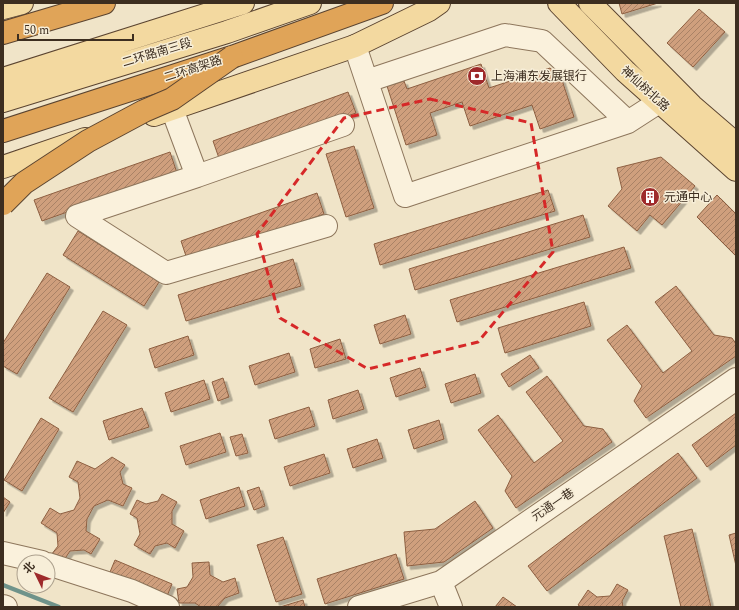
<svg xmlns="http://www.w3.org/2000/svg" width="739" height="610" font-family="Spectral,'Noto Sans SC',serif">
<defs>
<pattern id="building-hatch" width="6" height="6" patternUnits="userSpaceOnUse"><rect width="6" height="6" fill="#cf9f7d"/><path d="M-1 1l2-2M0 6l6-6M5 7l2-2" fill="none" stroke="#a98266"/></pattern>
<filter id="shadow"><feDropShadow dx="3.5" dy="3.5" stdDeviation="0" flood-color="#0004"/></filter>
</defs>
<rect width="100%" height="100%" fill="#f0e4c8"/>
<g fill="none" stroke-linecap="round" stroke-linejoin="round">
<path stroke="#6f938a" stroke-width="4.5" d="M3 585 59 607"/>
</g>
<path fill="url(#building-hatch)" stroke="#8d5f41" filter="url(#shadow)" d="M619 3H658L622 14Z
M699 9 725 32 693 67 667 43Z
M481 64 489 88 550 68 561 77 574 117 540 129 532 105 470 126 462 102 430 113 437 135 406 145 387 86 404 81 407 89Z
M348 92 356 113 220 161 213 141Z
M354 146 374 208 346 217 326 154Z
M170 152 177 173 42 221 34 200Z
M661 157 695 186 662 225 650 215 637 231 608 206 622 189 617 168Z
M548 190 555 211 380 265 374 244Z
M317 193 324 214 188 262 181 241Z
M717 195 736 214V256L697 217Z
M583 215 590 237 415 290 409 269Z
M78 231 159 282 144 306 63 255Z
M624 247 631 268 457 322 450 300Z
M293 259 301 286 186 321 178 295Z
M47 273 70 287 17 374 3 366V343Z
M676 286 714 335 732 338 736 344V356L646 418 634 401 642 386 607 340 627 325 663 373 692 351 655 302Z
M584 302 591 326 505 353 498 328Z
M103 311 127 325 73 412 49 398Z
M405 315 411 334 380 344 374 325Z
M188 336 194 355 155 368 149 349Z
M340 339 346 359 315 368 310 349Z
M289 353 295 372 255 385 249 366Z
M530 355 539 368 509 387 501 374Z
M420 368 426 387 396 397 390 378Z
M475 374 481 393 451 403 445 384Z
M547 376 584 426 603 429 612 442 516 508 505 491 512 476 478 430 498 415 534 463 563 441 526 392Z
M223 378 229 397 218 401 212 382Z
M204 380 210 399 171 412 165 393Z
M358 390 364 409 333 419 328 400Z
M309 407 315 426 275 439 269 420Z
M142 408 149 427 109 440 103 421Z
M736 413V445L707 467 692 445Z
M41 418 59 429 22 491 4 480Z
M439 420 444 439 414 449 408 430Z
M220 433 226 452 186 465 180 446Z
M242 434 248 453 236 456 230 437Z
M377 439 383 458 353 468 347 449Z
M678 453 697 478 547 591 528 566Z
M324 454 330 473 290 486 284 467Z
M112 457 125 465 120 472 123 484 132 488 123 506 108 500 94 506 87 519 86 531 100 539 91 554 84 550 70 551 62 563 51 555 58 546 57 533 41 523 50 508 60 514 74 510 80 498 78 482 69 477 77 461 95 469Z
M239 487 245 506 206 519 200 500Z
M259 487 265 506 254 510 247 491Z
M162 494 177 502 172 511V524L184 531 175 548 167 543 155 546 150 554 134 545 140 534 137 518 130 514 137 500 146 504 158 501Z
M3 497 10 502 3 513Z
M475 501 493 528 444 562 407 566 404 532 435 529Z
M692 529 711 607H681L664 536Z
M736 533V566L729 535Z
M283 537 302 594 276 602 257 545Z
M396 554 404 579 325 604 317 579Z
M115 560 172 584 167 596 110 572Z
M209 562 210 575 223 582 235 578 239 593 225 598 217 607H201L195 603H179L177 589 187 587 193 577 192 563Z
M617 584 628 590 622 601 623 607H581L578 605 588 590 597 597 610 596Z
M503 597 517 607H495Z
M303 600 305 607H280Z"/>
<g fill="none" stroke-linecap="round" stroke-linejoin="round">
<defs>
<path id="minor" d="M355 46 405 196 628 122 659 102
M367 81 505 35 542 41 628 122
M172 109 197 176 77 216 166 273 326 226
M197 176 343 125
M3 553 42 562
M48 564 132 591 168 607
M441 582 451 607
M3 606 6 607
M359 607 441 582 736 379"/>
<path id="major" d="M559 3 625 71 736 170
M590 3 692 106 736 144
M3 8 22 3
M3 79 243 3
M3 101 227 32 310 3
M154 115 355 46 429 10 439 3
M3 167 85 139"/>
<path id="highway" d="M3 33 104 3
M3 131 232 57 382 3"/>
</defs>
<use href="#minor" stroke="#8d765c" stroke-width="24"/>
<use href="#major" stroke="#5b4430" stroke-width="24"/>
<use href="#highway" stroke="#5b4430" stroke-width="24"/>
<use href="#minor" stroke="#faf1dc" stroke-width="22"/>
<use href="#major" stroke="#f3d9a0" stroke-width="22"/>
<use href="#highway" stroke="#e0a458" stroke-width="22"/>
<defs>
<path id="highway-bridge" d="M3 204 24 183 88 141 144 111 172 99 232 57"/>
</defs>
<use href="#highway-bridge" stroke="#5b4430" stroke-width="24" stroke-linecap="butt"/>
<use href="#highway-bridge" stroke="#e0a458" stroke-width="22"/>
</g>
<path fill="none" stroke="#d62828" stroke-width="3" stroke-dasharray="8 5" stroke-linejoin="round" d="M430 99 531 123 553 252 478 342 368 369 280 318 257 234 344 118Z"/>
<defs>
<symbol id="bank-disc" viewBox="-11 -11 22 22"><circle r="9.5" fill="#9e2a2b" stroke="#f7eed8"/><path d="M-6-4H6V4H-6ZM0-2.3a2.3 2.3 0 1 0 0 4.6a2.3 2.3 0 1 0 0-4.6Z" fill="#fff"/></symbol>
<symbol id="building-disc" viewBox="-11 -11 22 22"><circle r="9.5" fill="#9e2a2b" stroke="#f7eed8"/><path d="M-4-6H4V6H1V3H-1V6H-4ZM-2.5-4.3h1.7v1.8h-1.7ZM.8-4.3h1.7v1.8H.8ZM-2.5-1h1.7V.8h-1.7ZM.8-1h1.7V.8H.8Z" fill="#fff"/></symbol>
</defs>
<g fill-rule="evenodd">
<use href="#bank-disc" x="466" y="65" width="22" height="22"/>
<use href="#building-disc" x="639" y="186" width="22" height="22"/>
</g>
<g text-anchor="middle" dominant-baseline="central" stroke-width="3" stroke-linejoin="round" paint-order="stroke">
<g font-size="12" fill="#3d2e20" stroke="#f7eed8">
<text transform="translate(157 53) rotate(-17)">二环路南三段</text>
<text transform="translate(193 69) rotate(-18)">二环高架路</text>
<text transform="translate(645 89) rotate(42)">神仙树北路</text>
<text transform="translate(553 505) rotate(-34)">元通一巷</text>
</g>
<g font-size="12" fill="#3d2e20" stroke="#f7eed8" text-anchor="start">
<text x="491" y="76">上海浦东发展银行</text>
<text x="664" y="197">元通中心</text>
</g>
</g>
<rect width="739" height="610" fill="none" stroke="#3d2e20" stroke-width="8"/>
<g transform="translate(36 574) rotate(313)"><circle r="19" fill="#f7eed8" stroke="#ada18e"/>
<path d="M0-3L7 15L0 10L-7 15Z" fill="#9e2a2b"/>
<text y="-6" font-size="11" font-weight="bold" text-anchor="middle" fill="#3d2e20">北</text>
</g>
<path d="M18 34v6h115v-6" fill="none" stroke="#3d2e20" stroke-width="2"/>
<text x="24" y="34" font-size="12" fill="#3d2e20" stroke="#f7eed8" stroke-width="3" paint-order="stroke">50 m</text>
</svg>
